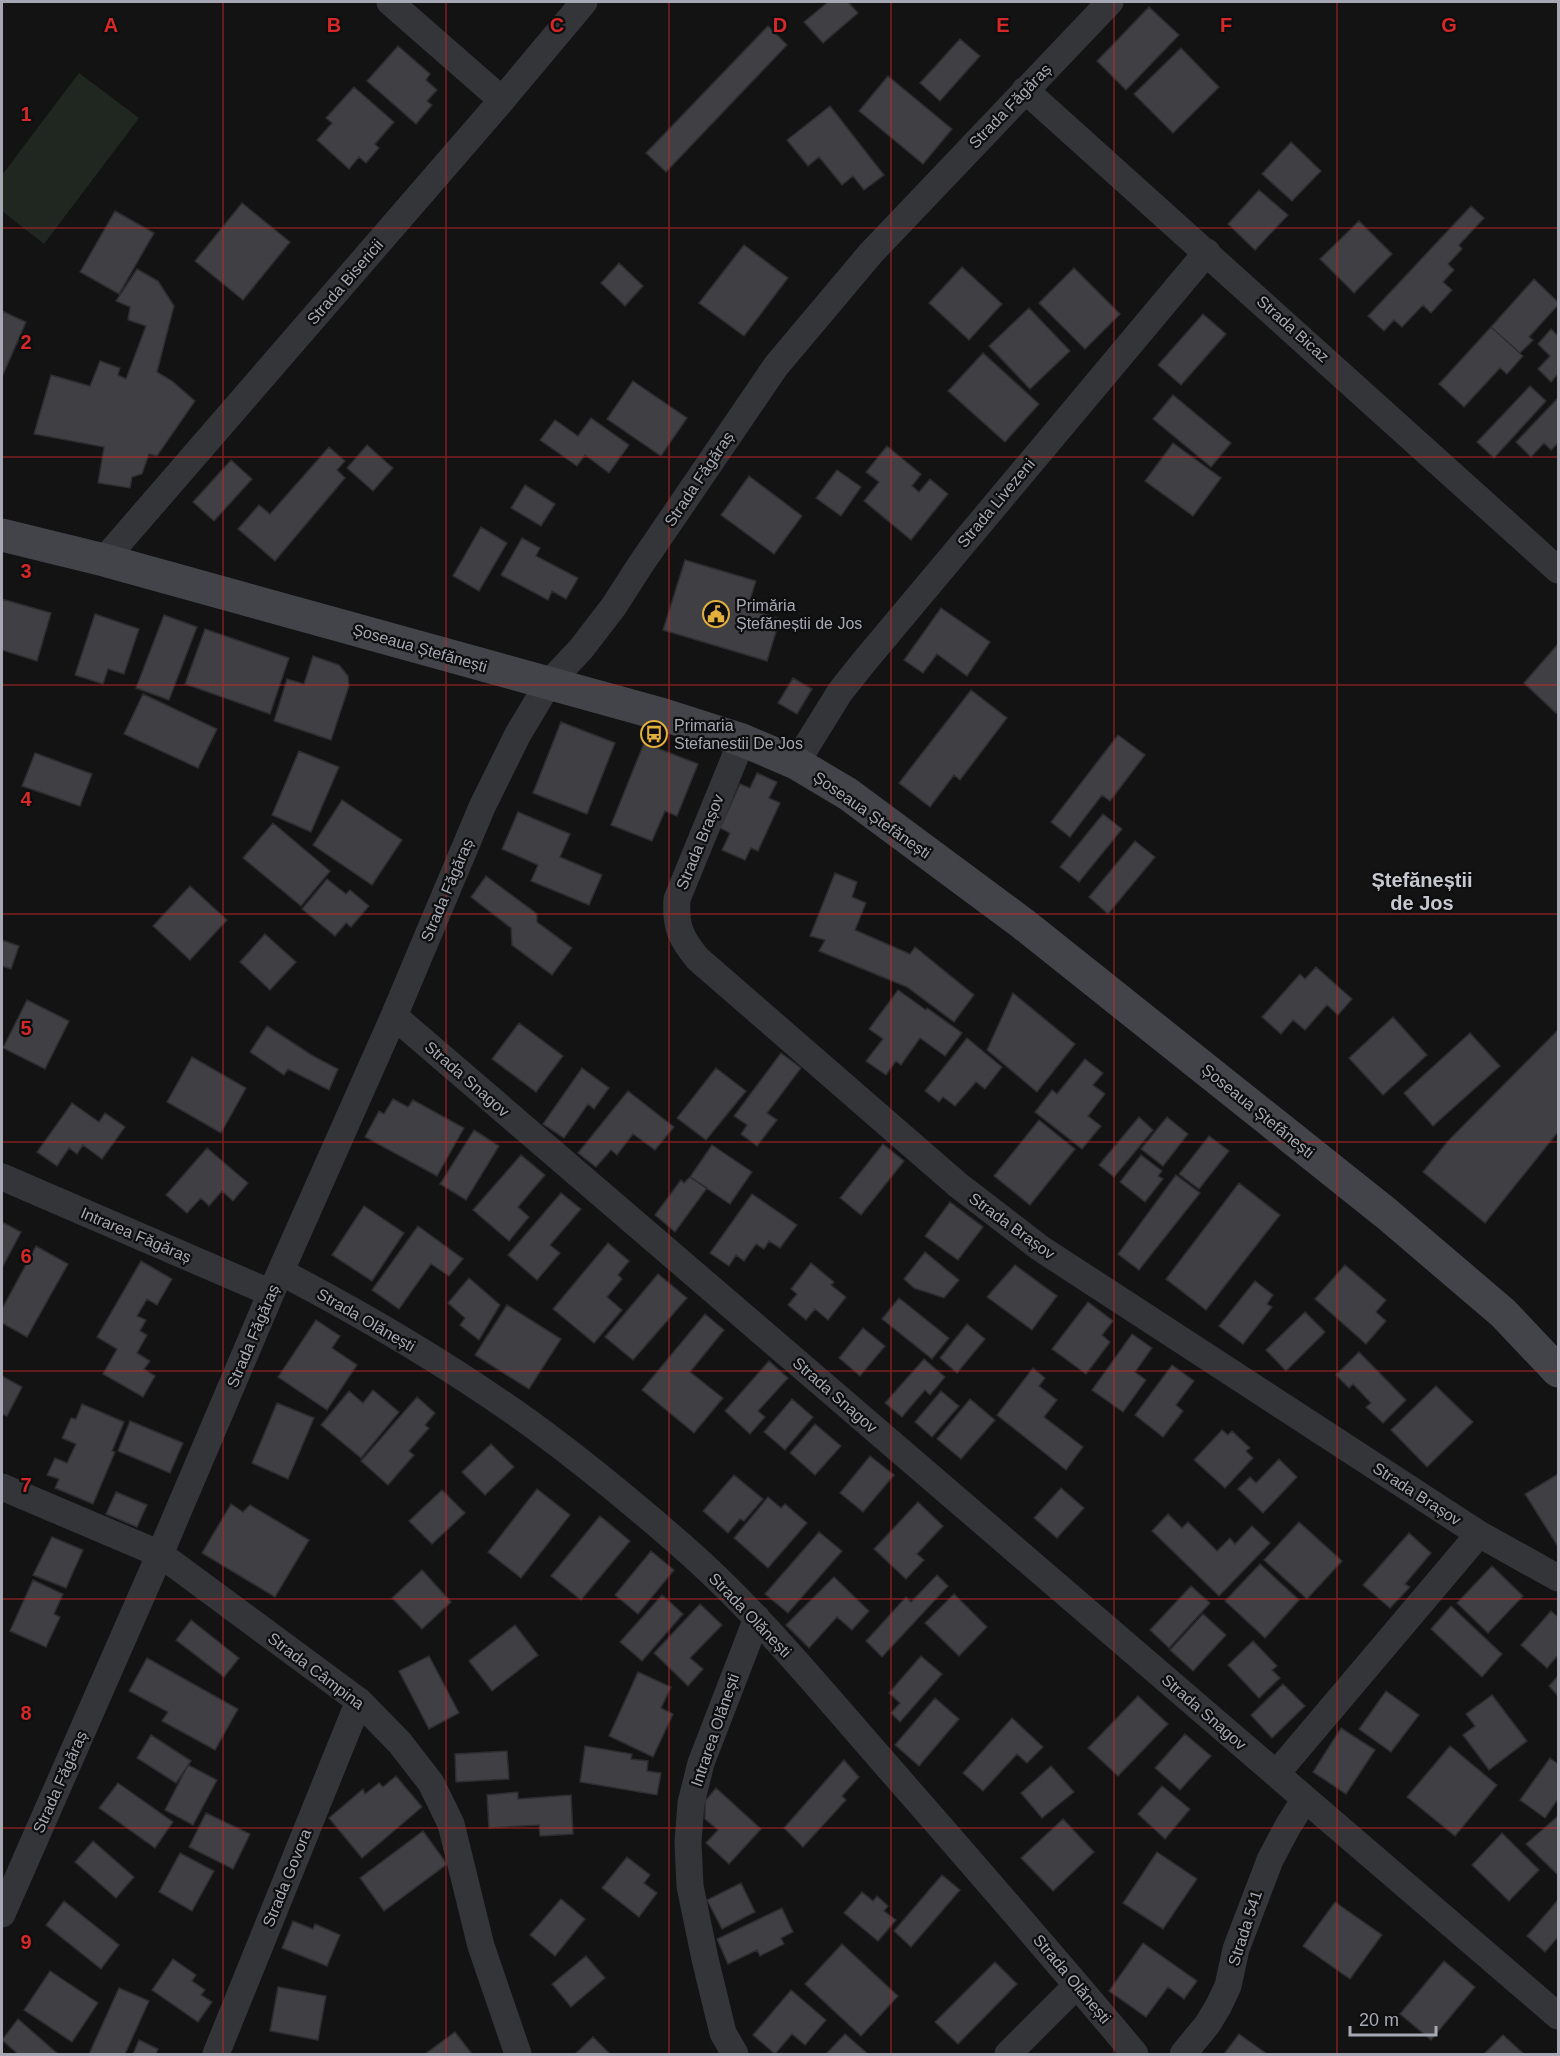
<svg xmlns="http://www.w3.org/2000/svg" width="1560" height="2056" font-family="Arial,sans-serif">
<rect width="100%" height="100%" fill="#131314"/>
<path fill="#1f2720" d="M79 73 139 118 44 244 2 211V175Z"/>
<path fill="#404044" stroke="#2d2d30" stroke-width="1.5" d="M828 2H848L858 13 823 43 804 22Z
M1149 7 1179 35 1126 90 1097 61Z
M768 26 787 45 666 172 646 153Z
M960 39 980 56 940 101 920 83Z
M398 46 430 74 426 80 437 90 427 101 432 105 416 124 367 81Z
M1181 48 1219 87 1173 133 1134 94Z
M888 76 952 129 923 164 859 111Z
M354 87 394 122 375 144 379 148 366 163 359 157 349 169 317 140 332 123 326 118Z
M830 106 884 175 864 190 853 176 842 185 819 157 808 166 787 140Z
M1291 142 1321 171 1292 201 1262 174Z
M1259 190 1288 215 1255 250 1228 224Z
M242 203 290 242 243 300 195 261Z
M1471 206 1484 218 1459 245 1462 249 1448 264 1454 270 1443 282 1452 290 1431 313 1423 305 1402 327 1394 320 1384 331 1368 316Z
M115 211 154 233 119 294 80 272Z
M1359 221 1392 254 1354 293 1320 259Z
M744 245 788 278 744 336 699 303Z
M619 263 643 286 625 306 601 283Z
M962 267 1002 304 969 340 929 303Z
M1074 268 1120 314 1085 349 1039 303Z
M137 269 158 281 174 306 157 372 172 381 195 401 157 456 149 454 142 474 132 477 130 488 98 483 104 447 34 434 51 375 90 386 100 361 120 368 118 375 126 379 146 326 128 320 130 307 116 301Z
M1534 279 1558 302V305L1529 337 1533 340 1520 353 1491 327Z
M1029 308 1070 351 1030 389 989 346Z
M2 311 26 322 2 377Z
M1203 314 1226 334 1181 385 1158 365Z
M1491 327 1523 356 1507 374 1500 368 1464 407 1439 384Z
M1551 329 1558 336V374L1551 382 1538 369 1550 356 1538 344Z
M983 353 1039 404 1005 442 948 391Z
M633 381 687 418 661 456 607 419Z
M1530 386 1546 401 1494 458 1477 442Z
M1173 395 1231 443 1211 467 1153 419Z
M1557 399 1558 401V443L1551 450 1544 443 1531 457 1516 442Z
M591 418 629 445 609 473 585 455 577 466 540 440 555 420 578 436Z
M1173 443 1221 478 1193 516 1145 481Z
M367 445 393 468 373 491 347 468Z
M887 446 921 474 912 486 919 492 930 479 948 494 911 540 864 501 879 482 866 472Z
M329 447 345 461 337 470 345 478 275 561 238 529 259 505 270 514Z
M231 460 252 479 214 521 193 502Z
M837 470 861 487 841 516 816 498Z
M749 476 802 516 774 554 721 515Z
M525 485 555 504 541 526 511 508Z
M481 527 507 543 479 591 453 576Z
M522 538 540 548 536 556 578 578 566 599 552 591 548 600 501 575Z
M685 560 756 581 747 609 780 619 767 661 663 630Z
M2 599 51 613 37 661 2 650Z
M941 608 990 642 967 676 937 654 923 673 904 660Z
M95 614 139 629 124 674 108 669 103 684 75 675Z
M164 615 197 627 169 700 136 688Z
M205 629 289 658 270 714 185 684Z
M1558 644V710L1556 713 1524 683Z
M313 656 339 665 348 676 349 686 331 740 274 721 287 679 304 684Z
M793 678 812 689 797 714 778 703Z
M971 690 1007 718 960 780 954 775 930 807 899 783Z
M143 694 217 729 198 768 124 734Z
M561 722 615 743 587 814 533 793Z
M1118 735 1145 755 1110 801 1102 795 1070 837 1051 822Z
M644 743 698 764 677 816 665 811 652 841 611 825Z
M299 751 339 767 311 832 272 815Z
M35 753 92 774 80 806 22 786Z
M757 773 777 782 769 798 780 803 758 851 751 848 745 860 722 850 730 833 720 828 740 784 750 788Z
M342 800 402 840 372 885 313 845Z
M518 812 570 834 560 857 602 875 589 905 531 881 538 865 502 849Z
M1103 814 1122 829 1079 882 1060 867Z
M273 823 330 871 301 906 243 858Z
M1135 841 1155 857 1108 914 1089 897Z
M835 873 857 882 852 897 866 903 855 930 910 954 915 947 974 995 954 1022 907 987 819 951 825 940 810 936Z
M486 876 537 914V922L572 948 552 975 512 945 511 928 471 897Z
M327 879 346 894 350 890 369 906 351 927 346 923 335 936 302 909Z
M190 886 227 920 190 960 153 926Z
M265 934 296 962 270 990 240 962Z
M2 940 19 946 11 969 2 966Z
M1316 967 1352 999 1338 1015 1327 1005 1305 1030 1293 1020 1281 1034 1262 1017 1300 974 1305 979Z
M898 990 926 1010 927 1008 962 1033 945 1056 920 1038 901 1065 896 1061 886 1075 866 1061 883 1039 869 1029Z
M1013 993 1075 1044 1037 1092 987 1050Z
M27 1000 69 1021 45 1069 3 1048Z
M1393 1017 1427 1055 1383 1095 1349 1058Z
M519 1023 563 1056 536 1092 492 1059Z
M267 1026 313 1056 338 1069 329 1090 288 1069 284 1075 250 1052Z
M1558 1030V1132L1485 1223 1423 1172 1448 1141Z
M1470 1033 1500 1066 1433 1126 1404 1093Z
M967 1038 1002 1067 985 1089 976 1082 955 1106 943 1097 939 1102 925 1091Z
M781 1053 801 1068 767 1113 777 1120 757 1146 741 1134 747 1125 734 1116Z
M192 1057 246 1088 221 1133 167 1102Z
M1085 1059 1103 1073 1093 1085 1105 1094 1088 1116 1101 1126 1082 1149 1035 1112 1052 1090 1057 1094Z
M582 1068 609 1088 594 1109 588 1104 564 1138 543 1124Z
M716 1068 746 1091 706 1140 677 1118Z
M628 1091 674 1127 655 1150 633 1134 617 1155 611 1150 596 1167 578 1153Z
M393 1099 408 1107 413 1100 464 1128 437 1176 365 1137 379 1111 384 1114Z
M72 1103 99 1122 105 1113 125 1127 102 1159 83 1145 77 1154 69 1148 57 1166 37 1152Z
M1139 1117 1153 1130 1114 1177 1099 1165Z
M1167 1117 1188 1134 1163 1166 1141 1149Z
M1039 1120 1075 1149 1030 1205 994 1176Z
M474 1130 499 1146 466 1200 440 1184Z
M1209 1136 1229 1151 1199 1189 1179 1174Z
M883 1144 904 1161 861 1215 840 1198Z
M712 1145 752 1172 730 1204 690 1177Z
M207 1148 248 1183 233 1201 222 1191 209 1206 201 1198 187 1213 166 1195Z
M521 1155 545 1175 518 1207 529 1217 509 1241 473 1210Z
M1141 1155 1162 1171 1158 1176 1163 1179 1145 1202 1120 1182Z
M1176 1175 1200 1193 1139 1270 1118 1254Z
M690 1177 707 1188 675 1232 655 1215 681 1180 684 1183Z
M1239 1183 1280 1215 1206 1310 1166 1279Z
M561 1193 581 1209 550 1245 560 1253 537 1280 508 1255Z
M752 1194 797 1225 780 1248 769 1241 764 1249 756 1244 744 1261 736 1255 729 1266 710 1253Z
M950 1202 983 1227 958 1260 925 1236Z
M364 1206 404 1233 372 1281 332 1255Z
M2 1222 21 1232 2 1268Z
M418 1226 463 1259 449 1276 431 1264 399 1309 372 1290Z
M608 1243 629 1261 618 1275 622 1279 607 1297 622 1310 594 1343 553 1309Z
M36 1246 68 1264 27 1337 2 1323V1309Z
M925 1252 959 1280 944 1298 914 1288 904 1279Z
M141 1261 172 1279 157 1305 147 1299 137 1316 146 1320 140 1331 147 1335 137 1353 150 1361 144 1369 155 1376 143 1397 103 1374 117 1349 97 1337Z
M811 1263 834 1282 831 1285 846 1297 828 1320 815 1309 806 1320 788 1305 797 1294 791 1289Z
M1015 1265 1057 1296 1032 1330 987 1297Z
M1345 1265 1386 1300 1376 1312 1386 1321 1366 1344 1315 1299Z
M658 1274 687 1298 633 1360 605 1337Z
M469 1278 500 1305 479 1340 460 1325 465 1318 448 1303Z
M1255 1281 1273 1295 1267 1304 1272 1307 1243 1344 1219 1326Z
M899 1298 949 1338 932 1359 882 1319Z
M1088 1302 1113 1321 1102 1335 1110 1342 1086 1374 1052 1349Z
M507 1305 561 1339 529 1389 475 1355Z
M1305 1312 1325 1332 1286 1371 1266 1350Z
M705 1314 724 1330 690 1372 723 1398 694 1433 642 1390Z
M316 1320 340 1336 332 1348 357 1365 327 1410 278 1377Z
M967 1324 985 1339 957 1373 940 1358Z
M863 1328 885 1346 860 1376 839 1358Z
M1132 1334 1152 1348 1135 1372 1146 1380 1123 1412 1092 1390Z
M1359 1352 1406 1400 1383 1423 1366 1407 1371 1403 1353 1384 1349 1388 1336 1375Z
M924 1359 945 1377 930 1395 925 1390 902 1417 885 1403Z
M769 1361 788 1378 758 1411 765 1417 750 1434 725 1411Z
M1172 1365 1194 1381 1176 1405 1183 1411 1163 1437 1135 1415Z
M1033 1368 1045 1378 1039 1386 1057 1400 1044 1417 1083 1447 1066 1470 997 1415Z
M2 1376 22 1387 7 1416 2 1414Z
M1436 1386 1473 1422 1427 1467 1391 1430Z
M373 1390 399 1412 361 1458 321 1425 349 1391 363 1403Z
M941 1391 959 1406 932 1437 915 1422Z
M417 1397 435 1413 425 1425 429 1428 409 1451 414 1455 388 1485 361 1461Z
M792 1399 813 1417 785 1450 764 1432Z
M970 1399 995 1420 961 1459 937 1439Z
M277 1403 314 1418 288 1479 252 1463Z
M82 1404 124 1422 112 1451 115 1452 93 1504 55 1488 59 1479 47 1475 55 1458 67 1463 76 1444 62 1438 71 1418 76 1419Z
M130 1421 183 1443 170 1473 118 1451Z
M815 1424 841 1446 815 1475 790 1453Z
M1222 1430 1228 1435 1232 1431 1250 1448 1246 1451 1253 1458 1225 1488 1194 1460Z
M491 1444 514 1467 485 1495 462 1472Z
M870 1456 894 1475 863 1512 840 1493Z
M1279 1459 1297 1477 1263 1513 1238 1489 1250 1477 1256 1483Z
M1558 1474V1544L1557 1545 1525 1494Z
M734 1475 763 1499 744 1521 740 1519 728 1533 703 1511Z
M1061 1488 1084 1508 1057 1538 1034 1518Z
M537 1489 570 1515 521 1578 488 1552Z
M442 1490 465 1513 432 1544 409 1521Z
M116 1492 147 1505 137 1527 106 1514Z
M768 1497 781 1508 785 1504 807 1523 768 1568 734 1538Z
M918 1502 943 1526 917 1554 924 1560 906 1579 874 1549Z
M231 1504 243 1512 250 1505 309 1540 275 1597 202 1553Z
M1168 1514 1182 1528 1188 1522 1217 1551 1230 1538 1235 1544 1252 1526 1270 1543 1219 1596 1152 1531Z
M600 1516 630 1541 581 1600 551 1576Z
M1299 1522 1342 1561 1307 1599 1264 1560Z
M819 1532 842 1551 788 1613 765 1594Z
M1409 1533 1431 1553 1405 1584 1410 1587 1390 1608 1363 1585Z
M52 1537 83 1550 66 1588 33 1575Z
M651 1551 674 1570 638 1614 615 1595Z
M1260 1564 1299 1600 1265 1638 1225 1601Z
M1492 1566 1523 1596 1488 1633 1457 1603Z
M422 1570 451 1602 422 1629 392 1598Z
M937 1575 948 1586 882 1657 866 1641 906 1597 911 1602Z
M834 1577 869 1611 852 1630 837 1617 809 1648 786 1625Z
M33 1580 63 1594 54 1614 60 1617 46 1647 10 1631Z
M1191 1586 1210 1603 1169 1648 1150 1630Z
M954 1594 987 1627 959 1656 925 1623Z
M662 1595 683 1614 642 1661 620 1642Z
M700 1604 722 1625 690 1658 703 1669 688 1686 654 1653Z
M1451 1606 1502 1654 1482 1677 1431 1629Z
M1551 1611 1558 1617V1655L1547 1668 1521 1645Z
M1203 1614 1226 1635 1193 1671 1170 1650Z
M191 1620 239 1658 224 1677 176 1640Z
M515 1625 538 1655 492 1691 469 1661Z
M1253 1641 1277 1666 1272 1670 1280 1678 1259 1698 1228 1665Z
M429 1656 459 1713 429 1729 399 1671Z
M921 1656 942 1674 900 1722 891 1713 900 1703 889 1693Z
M147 1658 238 1709 215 1750 162 1721 168 1712 129 1691Z
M638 1672 671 1687 661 1708 673 1714 653 1757 609 1736Z
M1558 1676V1696L1549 1686Z
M1283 1684 1305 1706 1272 1738 1251 1715Z
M1386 1691 1419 1715 1391 1752 1359 1729Z
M1492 1695 1527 1741 1489 1770 1463 1735 1475 1726 1466 1714Z
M1138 1696 1168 1724 1118 1776 1088 1748Z
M935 1698 959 1719 919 1766 895 1745Z
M1012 1718 1043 1747 1027 1763 1017 1754 983 1791 963 1773Z
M1341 1728 1375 1750 1346 1794 1313 1772Z
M1185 1734 1211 1756 1180 1790 1155 1768Z
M151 1735 191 1761 176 1783 137 1758Z
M585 1746 632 1754 631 1759 648 1761 647 1771 661 1773 657 1795 580 1782Z
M1450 1746 1497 1785 1455 1836 1407 1797Z
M507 1751 509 1779 456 1782 455 1754Z
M1550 1758 1558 1764V1799L1545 1818 1520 1800Z
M844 1760 859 1777 842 1796 846 1800 803 1847 784 1828Z
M188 1765 217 1780 193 1825 165 1810Z
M1051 1766 1074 1792 1042 1818 1021 1793Z
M396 1776 422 1807 362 1858 329 1818 363 1789 365 1794 379 1783 383 1787Z
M118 1783 173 1822 155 1848 99 1808Z
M1162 1786 1190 1809 1165 1839 1138 1814Z
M716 1788 761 1829 729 1864 706 1843 718 1830 705 1819V1801Z
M518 1792V1799L571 1795 573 1834 540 1836 539 1825 489 1828 487 1795Z
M206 1813 250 1834 233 1869 189 1847Z
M1557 1817 1558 1818V1875L1526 1844Z
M1063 1819 1094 1852 1053 1891 1021 1858Z
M423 1831 447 1864 384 1911 360 1878Z
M1502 1833 1539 1870 1509 1901 1472 1865Z
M93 1841 134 1877 116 1898 75 1862Z
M1157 1852 1197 1879 1163 1929 1123 1903Z
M180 1853 214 1871 192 1911 159 1892Z
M627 1857 650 1875 644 1883 657 1893 639 1917 602 1888Z
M942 1875 960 1890 911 1947 894 1931Z
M741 1883 755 1912 722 1929 707 1900Z
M862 1892 873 1901 877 1896 888 1906 884 1911 896 1920 878 1941 844 1913Z
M561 1899 585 1919 555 1956 530 1935Z
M1558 1900V1937L1545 1952 1527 1936Z
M64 1901 119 1945 101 1969 46 1925Z
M1335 1902 1382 1935 1350 1979 1303 1946Z
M782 1908 793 1932 781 1938 784 1944 760 1956 757 1950 728 1964 717 1939Z
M293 1921 313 1929 315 1924 340 1935 327 1966 282 1948Z
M1143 1943 1197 1981 1184 1999 1168 1987 1146 2017 1109 1991Z
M842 1944 898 1996 861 2036 805 1984Z
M586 1956 605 1978 571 2007 552 1984Z
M173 1959 196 1975 192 1981 205 1990 201 1995 212 2002 198 2022 152 1990Z
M1444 1961 1475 1987 1431 2040 1400 2014Z
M995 1962 1017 1984 958 2044 935 2022Z
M50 1971 98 2003 72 2042 24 2010Z
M278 1987 326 1996 318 2040 270 2031Z
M119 1988 149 2001 125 2054H89Z
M791 1990 826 2020 805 2045 792 2034 775 2054 753 2035Z
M18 2019 58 2054H18L2 2040Z
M455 2032 472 2054H425Z
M845 2034 868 2054H826Z
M1239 2034 1267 2054H1224Z
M1503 2035 1524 2054H1484Z
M593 2037 610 2054H575Z
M139 2040 158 2049 156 2054H133Z"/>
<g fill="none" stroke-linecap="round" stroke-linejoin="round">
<path stroke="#343539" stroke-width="27" d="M390 2 502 100
M1025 90 1558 570
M104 560 502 100 584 2
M742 740 677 899C675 926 681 939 698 959L958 1185 1040 1248 1479 1534 1558 1578
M796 763 840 692 863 663 1207 252
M394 1016 1558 2016
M2 1177 271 1293
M281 1272C367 1317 452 1367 531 1424 583 1462 634 1504 682 1546 753 1608 813 1681 875 1752 962 1852 1050 1952 1135 2054
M2 1487 160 1554 359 1701 400 1743 431 1783 451 1824 481 1946 518 2054
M1276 1774 1479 1534
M2 1914 160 1554 271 1293 394 1016 482 807 518 734 548 684 581 649 614 606 639 567 776 366 871 253 1110 2
M216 2054 359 1701
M735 2054 723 2033 705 1959 690 1886 688 1842 691 1803 701 1763 757 1618
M1008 2054 1077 1985
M1183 2054 1207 2025 1218 2007 1228 1986 1236 1949 1270 1860 1288 1826 1305 1799"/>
<path stroke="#424449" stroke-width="33" d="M2 535 104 560 664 715 742 740 796 763 848 794 1022 923 1387 1214 1503 1313 1558 1371"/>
</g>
<path fill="none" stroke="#d62828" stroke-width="1.5" stroke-opacity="0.55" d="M223 2V2054M446 2V2054M669 2V2054M891 2V2054M1114 2V2054M1337 2V2054M2 228H1558M2 457H1558M2 685H1558M2 914H1558M2 1142H1558M2 1371H1558M2 1599H1558M2 1828H1558"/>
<defs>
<symbol id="civic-ring" viewBox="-11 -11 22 22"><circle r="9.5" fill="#0e0e0f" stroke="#e2af3d" stroke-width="1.5"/><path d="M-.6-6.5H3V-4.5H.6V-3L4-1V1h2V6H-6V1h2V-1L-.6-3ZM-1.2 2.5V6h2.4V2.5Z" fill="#e2af3d"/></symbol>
<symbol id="bus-ring" viewBox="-11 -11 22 22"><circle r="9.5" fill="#0e0e0f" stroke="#e2af3d" stroke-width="1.5"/><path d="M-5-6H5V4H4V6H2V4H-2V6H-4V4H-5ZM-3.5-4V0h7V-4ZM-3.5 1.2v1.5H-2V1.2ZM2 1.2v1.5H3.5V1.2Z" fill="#e2af3d"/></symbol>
</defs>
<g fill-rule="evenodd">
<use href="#civic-ring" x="701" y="599" width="30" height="30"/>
<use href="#bus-ring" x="639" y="719" width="30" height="30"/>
</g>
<g text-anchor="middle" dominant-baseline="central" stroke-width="4.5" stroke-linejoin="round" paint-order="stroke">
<g font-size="16" fill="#a6a9b4" stroke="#0e0e0f">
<text transform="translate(1010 106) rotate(-46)">Strada Făgăraș</text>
<text transform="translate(345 282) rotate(-49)">Strada Bisericii</text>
<text transform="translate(1293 329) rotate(42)">Strada Bicaz</text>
<text transform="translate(699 479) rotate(-56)">Strada Făgăraș</text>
<text transform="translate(996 503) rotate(-50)">Strada Livezeni</text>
<text transform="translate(420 648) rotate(16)">Șoseaua Ștefănești</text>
<text transform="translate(872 815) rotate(35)">Șoseaua Ștefănești</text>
<text transform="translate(700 842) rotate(-68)">Strada Brașov</text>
<text transform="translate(447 890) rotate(-67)">Strada Făgăraș</text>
<text transform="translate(467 1079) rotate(41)">Strada Snagov</text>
<text transform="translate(1258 1111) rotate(39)">Șoseaua Ștefănești</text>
<text transform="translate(1012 1226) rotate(36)">Strada Brașov</text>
<text transform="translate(136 1235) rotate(23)">Intrarea Făgăraș</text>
<text transform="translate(366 1320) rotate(30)">Strada Olănești</text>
<text transform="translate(253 1336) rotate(-67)">Strada Făgăraș</text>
<text transform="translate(835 1395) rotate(41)">Strada Snagov</text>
<text transform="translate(1417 1494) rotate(33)">Strada Brașov</text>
<text transform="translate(750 1615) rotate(46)">Strada Olănești</text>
<text transform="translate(316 1671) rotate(37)">Strada Câmpina</text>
<text transform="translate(1204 1712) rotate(41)">Strada Snagov</text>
<text transform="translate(715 1730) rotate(-71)">Intrarea Olănești</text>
<text transform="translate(60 1782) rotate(-66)">Strada Făgăraș</text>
<text transform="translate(287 1878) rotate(-68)">Strada Govora</text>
<text transform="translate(1245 1928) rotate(-72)">Strada 541</text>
<text transform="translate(1072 1979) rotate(50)">Strada Olănești</text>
</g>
<g font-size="16" fill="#a6a9b4" stroke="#0e0e0f" text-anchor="start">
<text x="736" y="605">Primăria<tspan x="736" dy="18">Ștefăneștii de Jos</tspan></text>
<text x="674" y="725">Primaria<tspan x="674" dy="18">Stefanestii De Jos</tspan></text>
</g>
<g font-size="20" font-weight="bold" fill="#c6c8d0" stroke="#0e0e0f">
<text x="1422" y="880">Ștefăneștii<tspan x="1422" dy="23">de Jos</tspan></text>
</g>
</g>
<g font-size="20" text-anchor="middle" font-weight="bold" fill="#d62828" stroke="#0e0e0f" stroke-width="4.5" stroke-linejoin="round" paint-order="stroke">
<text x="111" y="32">A</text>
<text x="334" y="32">B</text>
<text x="557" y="32">C</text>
<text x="780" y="32">D</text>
<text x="1003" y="32">E</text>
<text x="1226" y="32">F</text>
<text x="1449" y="32">G</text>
<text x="26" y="121">1</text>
<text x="26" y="349">2</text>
<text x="26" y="578">3</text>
<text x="26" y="806">4</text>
<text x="26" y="1035">5</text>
<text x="26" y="1263">6</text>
<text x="26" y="1492">7</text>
<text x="26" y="1720">8</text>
<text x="26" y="1949">9</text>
</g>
<rect width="1560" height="2056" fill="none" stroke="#a6a9b4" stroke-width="6"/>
<path d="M1350 2026v9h86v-9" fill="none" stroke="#a6a9b4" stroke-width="3"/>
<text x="1359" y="2026" font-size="18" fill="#a6a9b4" stroke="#0e0e0f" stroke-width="4.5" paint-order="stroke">20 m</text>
</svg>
